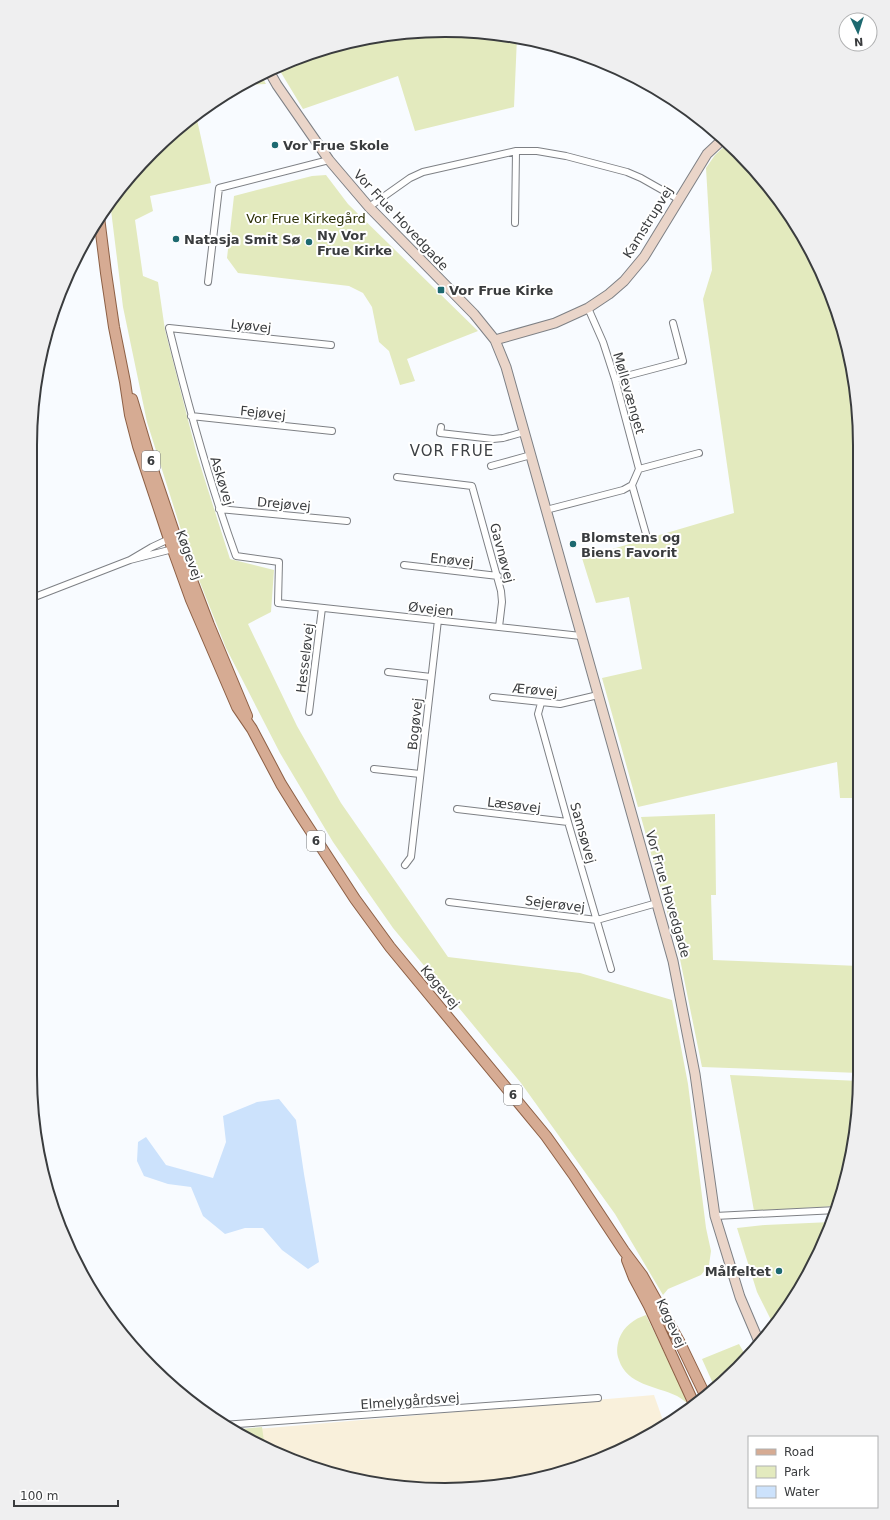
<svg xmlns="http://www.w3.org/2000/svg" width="890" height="1520" font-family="'DejaVu Sans',sans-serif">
<rect width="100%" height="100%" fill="#f8fbff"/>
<path fill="#f9f0db" d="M654 1395 665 1426 652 1435 579 1468 526 1482 445 1490 337 1476 262 1447 234 1431Z"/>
<path fill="#e3eabe" d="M445 30 517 37 514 107 415 131 398 76 303 109 277 66 286 62 364 38Z
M261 75 266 84 242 85Z
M196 115 211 183 150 196 153 211 135 220 143 276 158 282 165 330 197 455 230 559 274 570 271 612 248 624 297 726 341 803 448 957 580 973 672 1000 688 1084 706 1228 711 1251 709 1265 701 1275 668 1289 663 1295 615 1214 521 1083 393 928 333 842 280 753 226 648 188 552 147 422 123 307 110 202 151 152Z
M728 143 739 152 804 237 838 312 859 418V798H840L837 762 638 807 602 678 642 669 629 597 596 603 582 558 734 513 703 299 712 270 706 168 715 155Z
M326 175 348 204 478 331 407 359 415 381 400 385 389 351 379 342 372 307 363 293 349 286 238 273 227 258 234 196 312 176Z
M715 814 716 895H711L713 960 859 966V1073L702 1067 680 959 641 817Z
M730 1075 859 1081V1102L838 1206 754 1211Z
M831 1222 790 1305 774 1326 757 1292 737 1228 765 1225Z
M646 1315 688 1402 687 1403C684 1401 681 1398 677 1396 656 1386 627 1385 619 1360 616 1353 617 1346 619 1339 624 1326 634 1319 646 1315Z
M739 1344 747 1358 715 1388 702 1359Z
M262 1427 265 1448 231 1430Z"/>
<path fill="#cce2fc" d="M279 1099 296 1120 304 1174 319 1262 308 1269 282 1250 263 1228H245L225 1234 203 1216 191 1187 168 1184 144 1176 137 1161 138 1142 146 1137 166 1165 213 1178 226 1142 223 1116 257 1102Z"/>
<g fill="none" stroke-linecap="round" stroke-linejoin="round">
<defs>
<path id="street" d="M369 207 410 178 423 172 516 151H537L566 156 627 172 641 178 678 199
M515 223 516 151
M208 282 219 188 329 160
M331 345 169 328C188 405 209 482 236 556L279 562 278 603 581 636
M615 379 683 361 673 323
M191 416 332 431
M441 427 440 433 493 439 503 438 524 432
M491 466 531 455
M639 469 699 453
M397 477 472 486 501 591 502 602 499 627
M632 485 646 534
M219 509 347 521
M546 510 623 490 632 485 639 469 615 379 603 342 588 308
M130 560 152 547 169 539 171 540
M404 565 498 576
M32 598 130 560 169 550 173 547
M388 672 431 677
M493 697 560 704 598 695
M541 703 538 714 568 822 611 969
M309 712 322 608
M374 769 420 774
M457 809 568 822
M405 865 411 857 438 620
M449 902 597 920 657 903
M715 1216 837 1210
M223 1425 598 1398"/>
<path id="secondary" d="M269 71 277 85 329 160 369 207 474 314 495 340 506 367 673 961 695 1074 715 1216 740 1297 760 1344
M495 340 555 323 588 308 609 294 624 281 644 257 707 154 723 139"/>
<path id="primary" d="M99 217 106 273 114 327 125 382 130 415 138 446 169 539 191 600 237 707 252 729 281 784 299 813 355 899 390 947 546 1136 573 1174 624 1251 642 1275 680 1343 706 1397
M132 399 154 473 177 541 209 625 247 716
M627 1260 634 1278 649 1306 695 1406"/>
</defs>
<use href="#street" stroke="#7e8085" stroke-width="8"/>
<use href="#secondary" stroke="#7e8085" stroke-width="11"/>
<use href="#primary" stroke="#8d6046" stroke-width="12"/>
<use href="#street" stroke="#fff" stroke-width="6"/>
<use href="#secondary" stroke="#ead5c9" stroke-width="9"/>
<use href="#primary" stroke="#d6ab93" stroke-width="10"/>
</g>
<g fill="#1d6970" stroke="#fff" stroke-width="1.5">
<circle cx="275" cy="145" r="4"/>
<circle cx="176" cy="239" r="4"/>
<circle cx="309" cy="242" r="4"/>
<rect x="437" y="286" width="8" height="8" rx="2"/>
<circle cx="573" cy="544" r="4"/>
<circle cx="779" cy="1271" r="4"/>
</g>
<g text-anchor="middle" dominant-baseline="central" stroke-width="4" stroke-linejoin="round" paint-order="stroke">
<g fill="#fff" stroke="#757678" stroke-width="1">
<rect x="142" y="451" width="18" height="20" rx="3"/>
<rect x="307" y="831" width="18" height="20" rx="3"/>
<rect x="504" y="1085" width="18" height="20" rx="3"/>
</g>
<g font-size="12" font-weight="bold" fill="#3a3c3e">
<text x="151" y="461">6</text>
<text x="316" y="841">6</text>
<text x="513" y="1095">6</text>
</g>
<g font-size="13" font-weight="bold" fill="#3a3c3e" stroke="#fff" text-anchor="start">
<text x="283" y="145">Vor Frue Skole</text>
<text x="317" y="235">Ny Vor<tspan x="317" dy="15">Frue Kirke</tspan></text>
<text x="184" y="239">Natasja Smit Sø</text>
<text x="449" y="290">Vor Frue Kirke</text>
<text x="581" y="537">Blomstens og<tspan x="581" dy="15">Biens Favorit</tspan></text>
<text x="771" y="1271" text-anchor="end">Målfeltet</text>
</g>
<g font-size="13" fill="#2c3006" stroke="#fff">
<text x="306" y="218">Vor Frue Kirkegård</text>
</g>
<g font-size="13" fill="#3a3c3e" stroke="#fff">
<text transform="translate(401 220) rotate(47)">Vor Frue Hovedgade</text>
<text transform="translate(648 222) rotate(-58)">Kamstrupvej</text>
<text transform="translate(251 326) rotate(6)">Lyøvej</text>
<text transform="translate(629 393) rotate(74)">Møllevænget</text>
<text transform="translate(263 413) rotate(6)">Fejøvej</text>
<text transform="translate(222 481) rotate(73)">Askøvej</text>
<text transform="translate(284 504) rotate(5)">Drejøvej</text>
<text transform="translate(502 553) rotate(75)">Gavnøvej</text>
<text transform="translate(189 555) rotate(70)">Køgevej</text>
<text transform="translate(452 560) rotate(6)">Enøvej</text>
<text transform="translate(431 609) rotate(6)">Øvejen</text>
<text transform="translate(305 658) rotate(-83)">Hesseløvej</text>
<text transform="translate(535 690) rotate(5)">Ærøvej</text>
<text transform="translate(415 724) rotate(-84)">Bogøvej</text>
<text transform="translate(514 805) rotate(7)">Læsøvej</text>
<text transform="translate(583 833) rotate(74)">Samsøvej</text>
<text transform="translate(668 894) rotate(74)">Vor Frue Hovedgade</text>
<text transform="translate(555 904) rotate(7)">Sejerøvej</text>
<text transform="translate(440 987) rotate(50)">Køgevej</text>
<text transform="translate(671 1323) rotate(65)">Køgevej</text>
<text transform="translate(410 1401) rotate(-4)">Elmelygårdsvej</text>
</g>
<g font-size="15" letter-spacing="1" fill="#3d4044" stroke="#fff">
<text x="452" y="451">VOR FRUE</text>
</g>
</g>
<path d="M0 0H890V1520H0ZM445 37H445A408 408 0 0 1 853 445V1075A408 408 0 0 1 445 1483H445A408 408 0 0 1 37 1075V445A408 408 0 0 1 445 37Z" fill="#efeff0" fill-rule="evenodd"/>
<path fill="none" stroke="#3a3c3e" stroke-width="2" d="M445 37H445A408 408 0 0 1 853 445V1075A408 408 0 0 1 445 1483H445A408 408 0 0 1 37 1075V445A408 408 0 0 1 445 37Z"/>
<rect x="748" y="1436" width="130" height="72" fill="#ffffff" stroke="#b0b1b2"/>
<rect x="756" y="1449" width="20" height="6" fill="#d6ab93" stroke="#b0b1b2"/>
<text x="784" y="1456" font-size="12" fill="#3a3c3e">Road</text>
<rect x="756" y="1466" width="20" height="12" fill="#e3eabe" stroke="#b0b1b2"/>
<text x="784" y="1476" font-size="12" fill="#3a3c3e">Park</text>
<rect x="756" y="1486" width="20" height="12" fill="#cce2fc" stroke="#b0b1b2"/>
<text x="784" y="1496" font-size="12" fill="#3a3c3e">Water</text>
<g transform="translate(858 32) rotate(176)"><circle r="19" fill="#ffffff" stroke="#b0b1b2"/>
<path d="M0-3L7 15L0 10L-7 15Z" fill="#1d6970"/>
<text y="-6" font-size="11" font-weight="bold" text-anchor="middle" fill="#3a3c3e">N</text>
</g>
<path d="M14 1500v6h104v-6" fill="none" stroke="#3a3c3e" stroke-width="2"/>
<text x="20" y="1500" font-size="12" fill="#3a3c3e" stroke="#ffffff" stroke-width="3" paint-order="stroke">100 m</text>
</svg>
